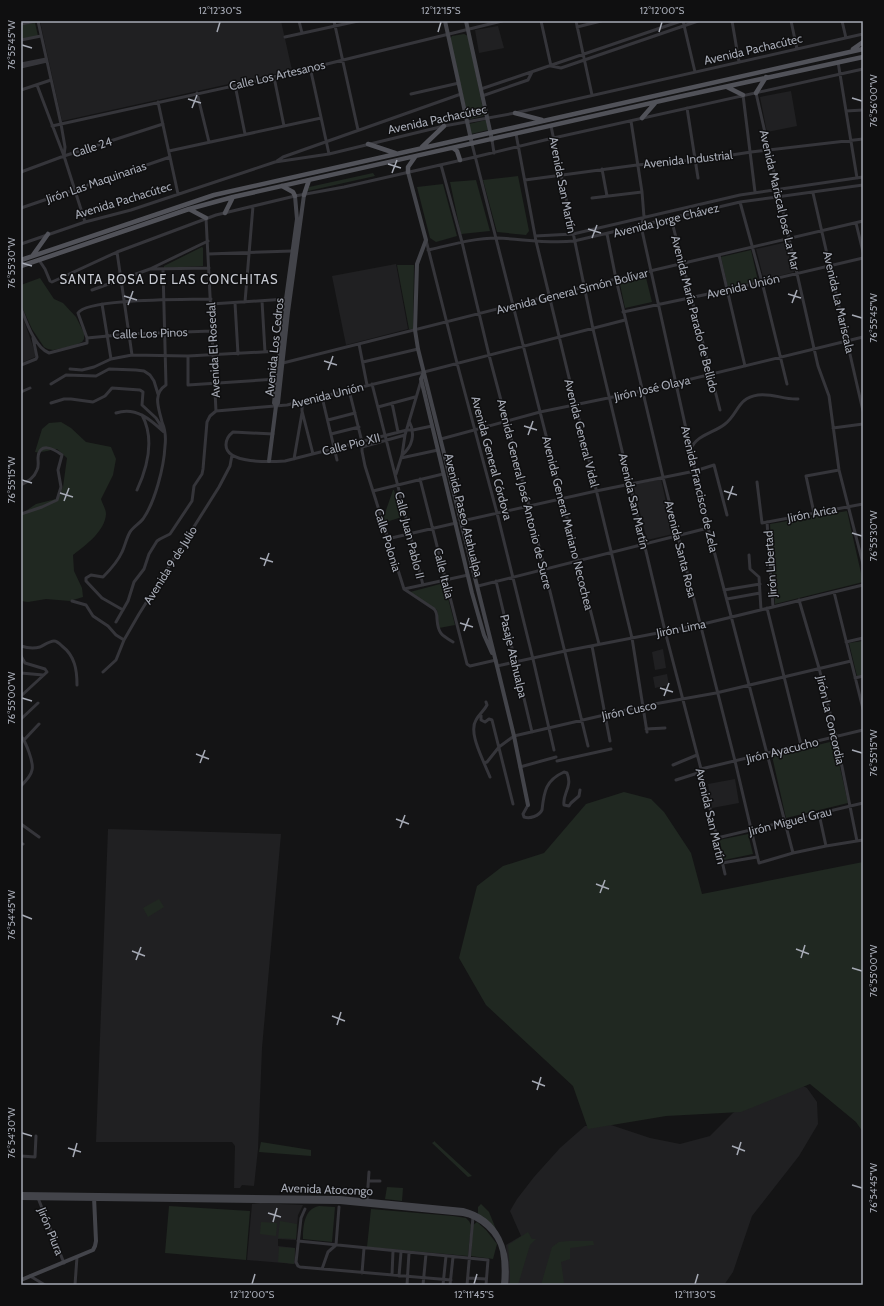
<svg xmlns="http://www.w3.org/2000/svg" width="884" height="1306" font-family="Cabin,sans-serif">
<rect width="100%" height="100%" fill="#141415"/>
<path fill="#202022" d="M40 21H281L292 70 62 121Z
M498 26 504 48 479 53 475 30Z
M791 91 797 126 767 132 760 97Z
M787 242 794 272 764 280 756 249Z
M396 264 408 329 346 345 332 276Z
M21 312 36 355 35 357 21 363Z
M661 479 673 534 647 540 633 485Z
M663 649 666 668 655 670 652 652Z
M667 674 669 685 655 688 653 677Z
M735 779 739 803 712 808 708 784Z
M108 829 281 834 262 1048 258 1149 254 1186 242 1185 240 1188H234L235 1146 232 1142H96Z
M793 1081 807 1088 817 1102 818 1124 799 1156 752 1216 733 1272 724 1285H507L508 1272 506 1245 521 1236 510 1211 517 1199 534 1177 560 1148 585 1126 611 1125 650 1138 680 1144 710 1136 733 1113 758 1097Z
M260 1203 303 1205 298 1215 296 1240 278 1239V1246L295 1248V1264L247 1260 252 1204Z"/>
<path fill="#202821" d="M35 23 38 36 21 39V25Z
M464 34 468 36 484 114 483 116 471 119 468 117 450 39 452 36Z
M486 120 488 130 471 134 469 124Z
M373 173 375 176 308 191 309 187Z
M518 176 529 231 526 235 497 232 483 180Z
M476 180 490 231 461 234 450 182Z
M443 184 457 236 436 242 430 238 417 187Z
M202 247 203 248V266L164 268V266Z
M751 250 758 281 728 288 721 257Z
M397 265H414L413 329H409Z
M40 278 54 299 63 303 76 317 84 333V339L82 342 73 346 53 350 48 349 44 347 32 329 22 307 21 285Z
M646 278 652 302 625 308 620 284Z
M61 422 71 428 86 442 111 447 116 459 113 475 101 499C102 503 106 509 106 514 105 531 86 545 73 555L74 571 82 588 83 597 70 601 46 599 28 602 21 601V514L36 504 56 499 63 487 67 458 57 449C49 450 42 453 35 452L42 429 49 423Z
M393 490H394L402 517 383 523V519Z
M847 511 863 582 775 604 770 524Z
M444 583 455 625 439 628 437 610 410 592Z
M863 641V675L857 676 849 643Z
M834 741 848 803 786 818 772 756Z
M624 792 651 799 664 812 691 853 702 894 863 862V1132L856 1122 810 1084 741 1112 666 1116 588 1129 573 1086 486 1005 459 958 477 886 503 866 544 853 586 804Z
M748 834 753 854 724 860 719 840Z
M159 899 164 907 148 917 143 908Z
M435 1141V1142L472 1176 468 1177 432 1143Z
M261 1142 311 1150V1156L259 1152Z
M387 1187 403 1188 402 1201 385 1199Z
M481 1204 489 1212 498 1234 478 1214V1207Z
M169 1206 250 1211 246 1260 165 1253Z
M319 1206 335 1207 332 1242 303 1239C303 1226 304 1209 319 1206Z
M371 1209 453 1216 466 1218 469 1221 471 1225 468 1256 367 1247Z
M280 1221 297 1224 296 1239 278 1238Z
M261 1222 277 1223 276 1236 260 1234Z
M477 1222 486 1230 497 1244 493 1259 471 1256 473 1225Z
M528 1232 532 1239H536L530 1245 518 1285H510V1271L508 1245Z
M569 1241H593L594 1245 570 1248V1259L561 1262 564 1283 555 1285H541L552 1247 559 1242Z
M279 1247 295 1248 294 1264 278 1262Z"/>
<g fill="none" stroke-linecap="round" stroke-linejoin="round">
<path stroke="#35353a" stroke-width="3" d="M38 21 61 124 65 147 64 156
M299 21 302 33
M334 21 358 130
M541 21 551 66 561 68 698 21
M576 21 592 95
M683 21 695 72
M732 21 739 62
M791 21 797 49
M842 21 846 38
M21 24 36 21
M577 27 601 21
M285 37 358 21
M21 40 41 36
M838 62 857 178
M21 64 46 59
M21 67 47 61
M310 67 329 154
M274 77 284 126
M37 85 64 156 85 222
M235 85 245 134
M481 89 681 21
M21 90 51 80
M197 93 209 142
M756 93 818 366 829 396 839 470 863 564
M411 94 459 83
M743 95 755 192
M482 96 528 80 532 72
M158 102 178 194
M687 108 698 178
M846 111 863 110
M631 121 642 192 644 217 641 226 651 271 708 528 793 853
M52 126 274 77 502 21
M551 126 593 329 665 631 701 769 725 874
M516 134 536 241 632 638 647 732
M492 140 494 153
M472 144 599 644
M169 151 321 118
M277 161 283 157 461 94
M441 165 462 242 489 355 529 506 588 746
M602 169 607 196
M21 172 64 156 163 124
M525 180 637 165 706 159 751 152 863 139
M813 193 863 411
M592 198 642 192
M740 202 762 282 787 384
M21 208 170 157
M206 218 216 411
M671 218 720 410
M856 223 863 252
M607 234 616 279 663 477 735 761 759 863 793 853 826 846 863 840
M535 236 573 234 740 195 863 177
M426 240 457 363 497 513 533 659 554 750
M21 244 85 222 131 210 275 162 329 154 444 126 515 113 863 34
M428 250C450 245 474 238 497 238 523 239 548 244 574 241L740 202 863 185
M117 252 132 355
M208 254 292 251
M719 255 745 366
M39 260 45 269 50 281 52 282 117 252 216 215 295 196 344 187 475 157 549 139 863 69
M151 269 209 268
M92 290 150 269 208 241
M262 301 265 352
M245 302 253 206
M235 303 238 354
M102 304 111 359
M211 304 286 299
M21 308C26 321 35 348 49 353L87 343V338L78 313C87 298 189 300 211 299
M623 312 727 290 863 258
M87 338 129 334 212 331
M359 344 367 385
M188 356V385L277 379
M363 362 418 349
M283 363 616 279 863 221
M21 365 36 359 37 357 33 338
M70 369 82 370 94 367 111 359 132 355 188 356 280 351
M51 384 66 375 96 376 109 369 136 370 144 371 150 375 154 381 158 394
M372 384 423 585
M349 390 362 442V451L365 466 404 589
M21 392 30 388
M322 397 337 460
M302 402V411L313 454
M51 403 64 399H71L93 402 105 396 112 388 140 390 143 392 142 405 156 418 163 429
M392 403 398 432
M378 407 415 397
M116 413C136 406 151 420 164 432
M328 420 355 413
M833 428 863 424
M273 434 233 432C229 435 226 439 226 445 226 464 271 462 285 461L407 430H413L432 426
M331 434 359 427
M441 439 540 412 642 391 863 337
M362 447 405 435
M691 449C696 435 714 433 725 424 739 413 737 398 758 395 773 393 784 400 798 399
M402 455C412 447 416 434 409 421
M401 458 438 450
M294 459 302 413
M396 474 402 455 405 435 421 381
M420 479 467 664 470 666 496 660
M757 482 762 523 863 504
M21 485C28 481 34 478 37 470 39 467 38 462 38 458 39 442 53 448 62 455L58 470 61 487 57 500 42 507 21 514
M137 490C148 466 155 439 142 415
M373 491 443 474
M814 513 806 476 839 470
M462 521 596 491 695 471 714 465 727 515
M767 522 773 607
M387 539 456 523
M749 555 750 569 759 577 761 610
M496 581 532 732
M478 586 708 528
M404 589 434 609C437 612 437 615 437 619 438 633 441 635 453 642
M404 589 468 575
M724 590 760 584
M834 592 863 709
M727 599 760 593
M799 600 819 668 836 737 857 841
M72 601 86 605 93 616 108 626 116 635 124 640
M767 608 801 745
M123 610 102 598 86 581V578L91 575 103 577C110 570 118 561 122 552 125 546 126 539 130 532 133 527 139 524 143 519 155 502 164 467 165 446 166 438 165 429 162 422 159 409 152 394 166 385L163 269
M116 622 128 601 134 582 144 569 149 554 157 541 160 539 170 534 192 501 194 486 202 474 203 469 207 422 210 416 216 411 287 405 424 372 625 320
M846 642 863 638
M21 646C27 648 33 649 40 647 44 645 50 641 54 641 57 641 60 644 62 646 75 656 77 670 77 685
M592 646 610 741
M21 656 25 663 45 669 47 672 21 696
M497 666 565 651 699 625 863 585
M103 672 116 660 124 640 139 614 219 487 230 466 232 455
M21 673 43 675
M855 678 863 676
M486 702 487 705C484 711 479 714 476 720 469 731 480 753 484 763L487 762 499 747 514 736 643 706 716 693 851 661
M481 715V720L485 722 489 719 492 720 513 804
M21 719 38 703
M646 729 665 728
M21 736C26 742 34 763 32 770 31 776 25 782 21 786
M24 740 39 724
M557 761 611 749
M484 763 490 777
M673 765 697 755
M520 767 556 757
M701 769 863 730
M676 780 701 772
M528 805 523 814 524 817C530 819 539 816 542 810 544 791 546 780 564 772L567 773C573 787 562 794 564 805L569 806 571 803 579 796 580 790
M819 814 826 846
M21 824 39 837
M717 838 863 803
M21 843 23 844
M722 863 757 857
M21 1156 35 1157 36 1136
M369 1181H380
M38 1198 64 1263
M367 1200 369 1172
M305 1209 301 1218 296 1262 298 1266 300 1267 451 1280
M298 1241 488 1260 486 1285
M322 1269 328 1252 336 1245 339 1207
M362 1273 364 1248
M392 1275 393 1251
M30 1276 45 1285
M399 1276 401 1252
M468 1278 486 1279
M75 1285 77 1257
M407 1285 409 1253
M423 1285 426 1254
M443 1285 446 1256
M450 1285 453 1257
M467 1285 473 1217"/>
<path stroke="#43444a" stroke-width="4" d="M445 21 472 144
M466 21 492 140
M408 172 426 240 417 264 415 330 418 349 497 666 514 736 528 805
M295 196 297 219 286 299 274 403 276 406 278 403 288 312 304 195
M424 372 421 379 472 593 484 635 492 653
M269 461 276 406
M21 1194 340 1198 463 1210C499 1219 510 1252 506 1285
M21 1198 340 1202 463 1214C480 1217 498 1233 502 1251 504 1262 504 1274 503 1285
M21 1280 93 1250 95 1246 96 1241 94 1197"/>
<path stroke="#515259" stroke-width="4.5" d="M853 49 863 42
M727 87 743 95
M756 93 766 77
M515 113 542 120
M642 118 656 102
M368 144 395 153
M422 147 444 126
M453 148 457 151 460 160
M408 172V167L415 157
M282 186 293 192 295 196
M304 195 309 180
M189 209 206 218
M225 213 233 197
M33 255 48 234
M21 260 214 195 863 49
M21 266 189 209 233 197 678 97 863 57"/>
</g>
<path fill="none" stroke="#a6aab5" stroke-width="1.5" d="M217 32 220 22M438 32 441 22M659 32 662 22M22 45 32 48M852 98 862 101M188 99 201 103M192 108 197 95M388 164 401 168M392 173 397 160M588 229 601 233M592 238 597 225M22 263 32 266M788 294 801 298M124 296 137 300M792 303 797 290M128 305 133 291M852 315 862 318M324 361 337 365M328 370 333 356M524 426 537 430M528 435 533 421M22 480 32 483M724 491 737 495M60 493 73 497M728 500 733 486M64 501 69 488M852 533 862 536M260 558 273 562M264 566 269 553M460 623 473 627M464 631 469 618M660 688 673 692M664 696 669 683M22 698 32 701M852 750 862 753M196 754 209 759M200 763 205 750M396 819 409 824M400 828 405 815M596 884 609 889M600 893 605 880M22 915 32 919M796 949 809 954M132 951 145 956M801 958 805 945M136 960 141 947M852 968 862 971M332 1016 345 1021M337 1025 341 1012M532 1081 545 1086M537 1090 541 1077M22 1133 32 1136M732 1146 745 1151M68 1148 81 1152M737 1155 741 1142M73 1157 77 1143M852 1185 862 1188M268 1213 281 1217M273 1222 277 1208M252 1284 255 1274M474 1284 477 1274M695 1284 698 1274"/>
<g text-anchor="middle" dominant-baseline="central" stroke-width="3" stroke-linejoin="round" paint-order="stroke">
<g font-size="12" fill="#a6aab5" stroke="#0f0f10">
<text transform="translate(753 49) rotate(-13)">Avenida Pachacútec</text>
<text transform="translate(277 75) rotate(-13)">Calle Los Artesanos</text>
<text transform="translate(437 119) rotate(-12)">Avenida Pachacútec</text>
<text transform="translate(92 147) rotate(-18)">Calle 24</text>
<text transform="translate(688 159) rotate(-6)">Avenida Industrial</text>
<text transform="translate(96 182) rotate(-19)">Jirón Las Maquinarias</text>
<text transform="translate(563 185) rotate(79)">Avenida San Martín</text>
<text transform="translate(123 200) rotate(-17)">Avenida Pachacútec</text>
<text transform="translate(780 200) rotate(77)">Avenida Mariscal José La Mar</text>
<text transform="translate(666 220) rotate(-14)">Avenida Jorge Chávez</text>
<text transform="translate(743 286) rotate(-13)">Avenida Unión</text>
<text transform="translate(572 291) rotate(-14)">Avenida General Simón Bolívar</text>
<text transform="translate(839 302) rotate(77)">Avenida La Mariscala</text>
<text transform="translate(695 314) rotate(76)">Avenida María Parado de Bellido</text>
<text transform="translate(150 333) rotate(-2)">Calle Los Pinos</text>
<text transform="translate(274 347) rotate(-84)">Avenida Los Cedros</text>
<text transform="translate(213 350) rotate(-93)">Avenida El Rosedal</text>
<text transform="translate(652 388) rotate(-13)">Jirón José Olaya</text>
<text transform="translate(327 395) rotate(-14)">Avenida Unión</text>
<text transform="translate(582 433) rotate(76)">Avenida General Vidal</text>
<text transform="translate(351 444) rotate(-14)">Calle Pio XII</text>
<text transform="translate(492 458) rotate(75)">Avenida General Córdova</text>
<text transform="translate(700 489) rotate(77)">Avenida Francisco de Zela</text>
<text transform="translate(525 494) rotate(76)">Avenida General José Antonio de Sucre</text>
<text transform="translate(634 501) rotate(77)">Avenida San Martín</text>
<text transform="translate(812 513) rotate(-11)">Jirón Arica</text>
<text transform="translate(464 515) rotate(76)">Avenida Paseo Atahualpa</text>
<text transform="translate(568 523) rotate(76)">Avenida General Mariano Necochea</text>
<text transform="translate(410 535) rotate(76)">Calle Juan Pablo II</text>
<text transform="translate(388 540) rotate(73)">Calle Polonia</text>
<text transform="translate(681 549) rotate(76)">Avenida Santa Rosa</text>
<text transform="translate(770 564) rotate(-94)">Jirón Libertad</text>
<text transform="translate(170 565) rotate(-58)">Avenida 9 de Julio</text>
<text transform="translate(444 573) rotate(76)">Calle Italia</text>
<text transform="translate(681 628) rotate(-11)">Jirón Lima</text>
<text transform="translate(514 656) rotate(77)">Pasaje Atahualpa</text>
<text transform="translate(629 710) rotate(-12)">Jirón Cusco</text>
<text transform="translate(831 720) rotate(77)">Jirón La Concordia</text>
<text transform="translate(782 750) rotate(-14)">Jirón Ayacucho</text>
<text transform="translate(711 816) rotate(77)">Avenida San Martín</text>
<text transform="translate(790 821) rotate(-14)">Jirón Miguel Grau</text>
<text transform="translate(327 1189) rotate(2)">Avenida Atocongo</text>
<text transform="translate(51 1231) rotate(68)">Jirón Piura</text>
</g>
<g font-size="13" letter-spacing="1" fill="#c6c9d1" stroke="#0f0f10">
<text x="169" y="279">SANTA ROSA DE LAS CONCHITAS</text>
</g>
</g>
<rect width="884" height="1306" fill="none" stroke="#0f0f10" stroke-width="44"/>
<rect x="22" y="22" width="840" height="1262" fill="none" stroke="#a6aab5" stroke-width="1.5"/>
<g font-size="10" text-anchor="middle" fill="#a6aab5">
<text x="220" y="14">12°12'30"S</text>
<text x="441" y="14">12°12'15"S</text>
<text x="662" y="14">12°12'00"S</text>
<text transform="translate(11 45) rotate(-90)" y="4">76°55'45"W</text>
<text transform="translate(873 101) rotate(-90)" y="4">76°56'00"W</text>
<text transform="translate(11 263) rotate(-90)" y="4">76°55'30"W</text>
<text transform="translate(873 318) rotate(-90)" y="4">76°55'45"W</text>
<text transform="translate(11 480) rotate(-90)" y="4">76°55'15"W</text>
<text transform="translate(873 536) rotate(-90)" y="4">76°55'30"W</text>
<text transform="translate(11 698) rotate(-90)" y="4">76°55'00"W</text>
<text transform="translate(873 753) rotate(-90)" y="4">76°55'15"W</text>
<text transform="translate(11 915) rotate(-90)" y="4">76°54'45"W</text>
<text transform="translate(873 971) rotate(-90)" y="4">76°55'00"W</text>
<text transform="translate(11 1133) rotate(-90)" y="4">76°54'30"W</text>
<text transform="translate(873 1188) rotate(-90)" y="4">76°54'45"W</text>
<text x="252" y="1298">12°12'00"S</text>
<text x="474" y="1298">12°11'45"S</text>
<text x="695" y="1298">12°11'30"S</text>
</g>
</svg>
